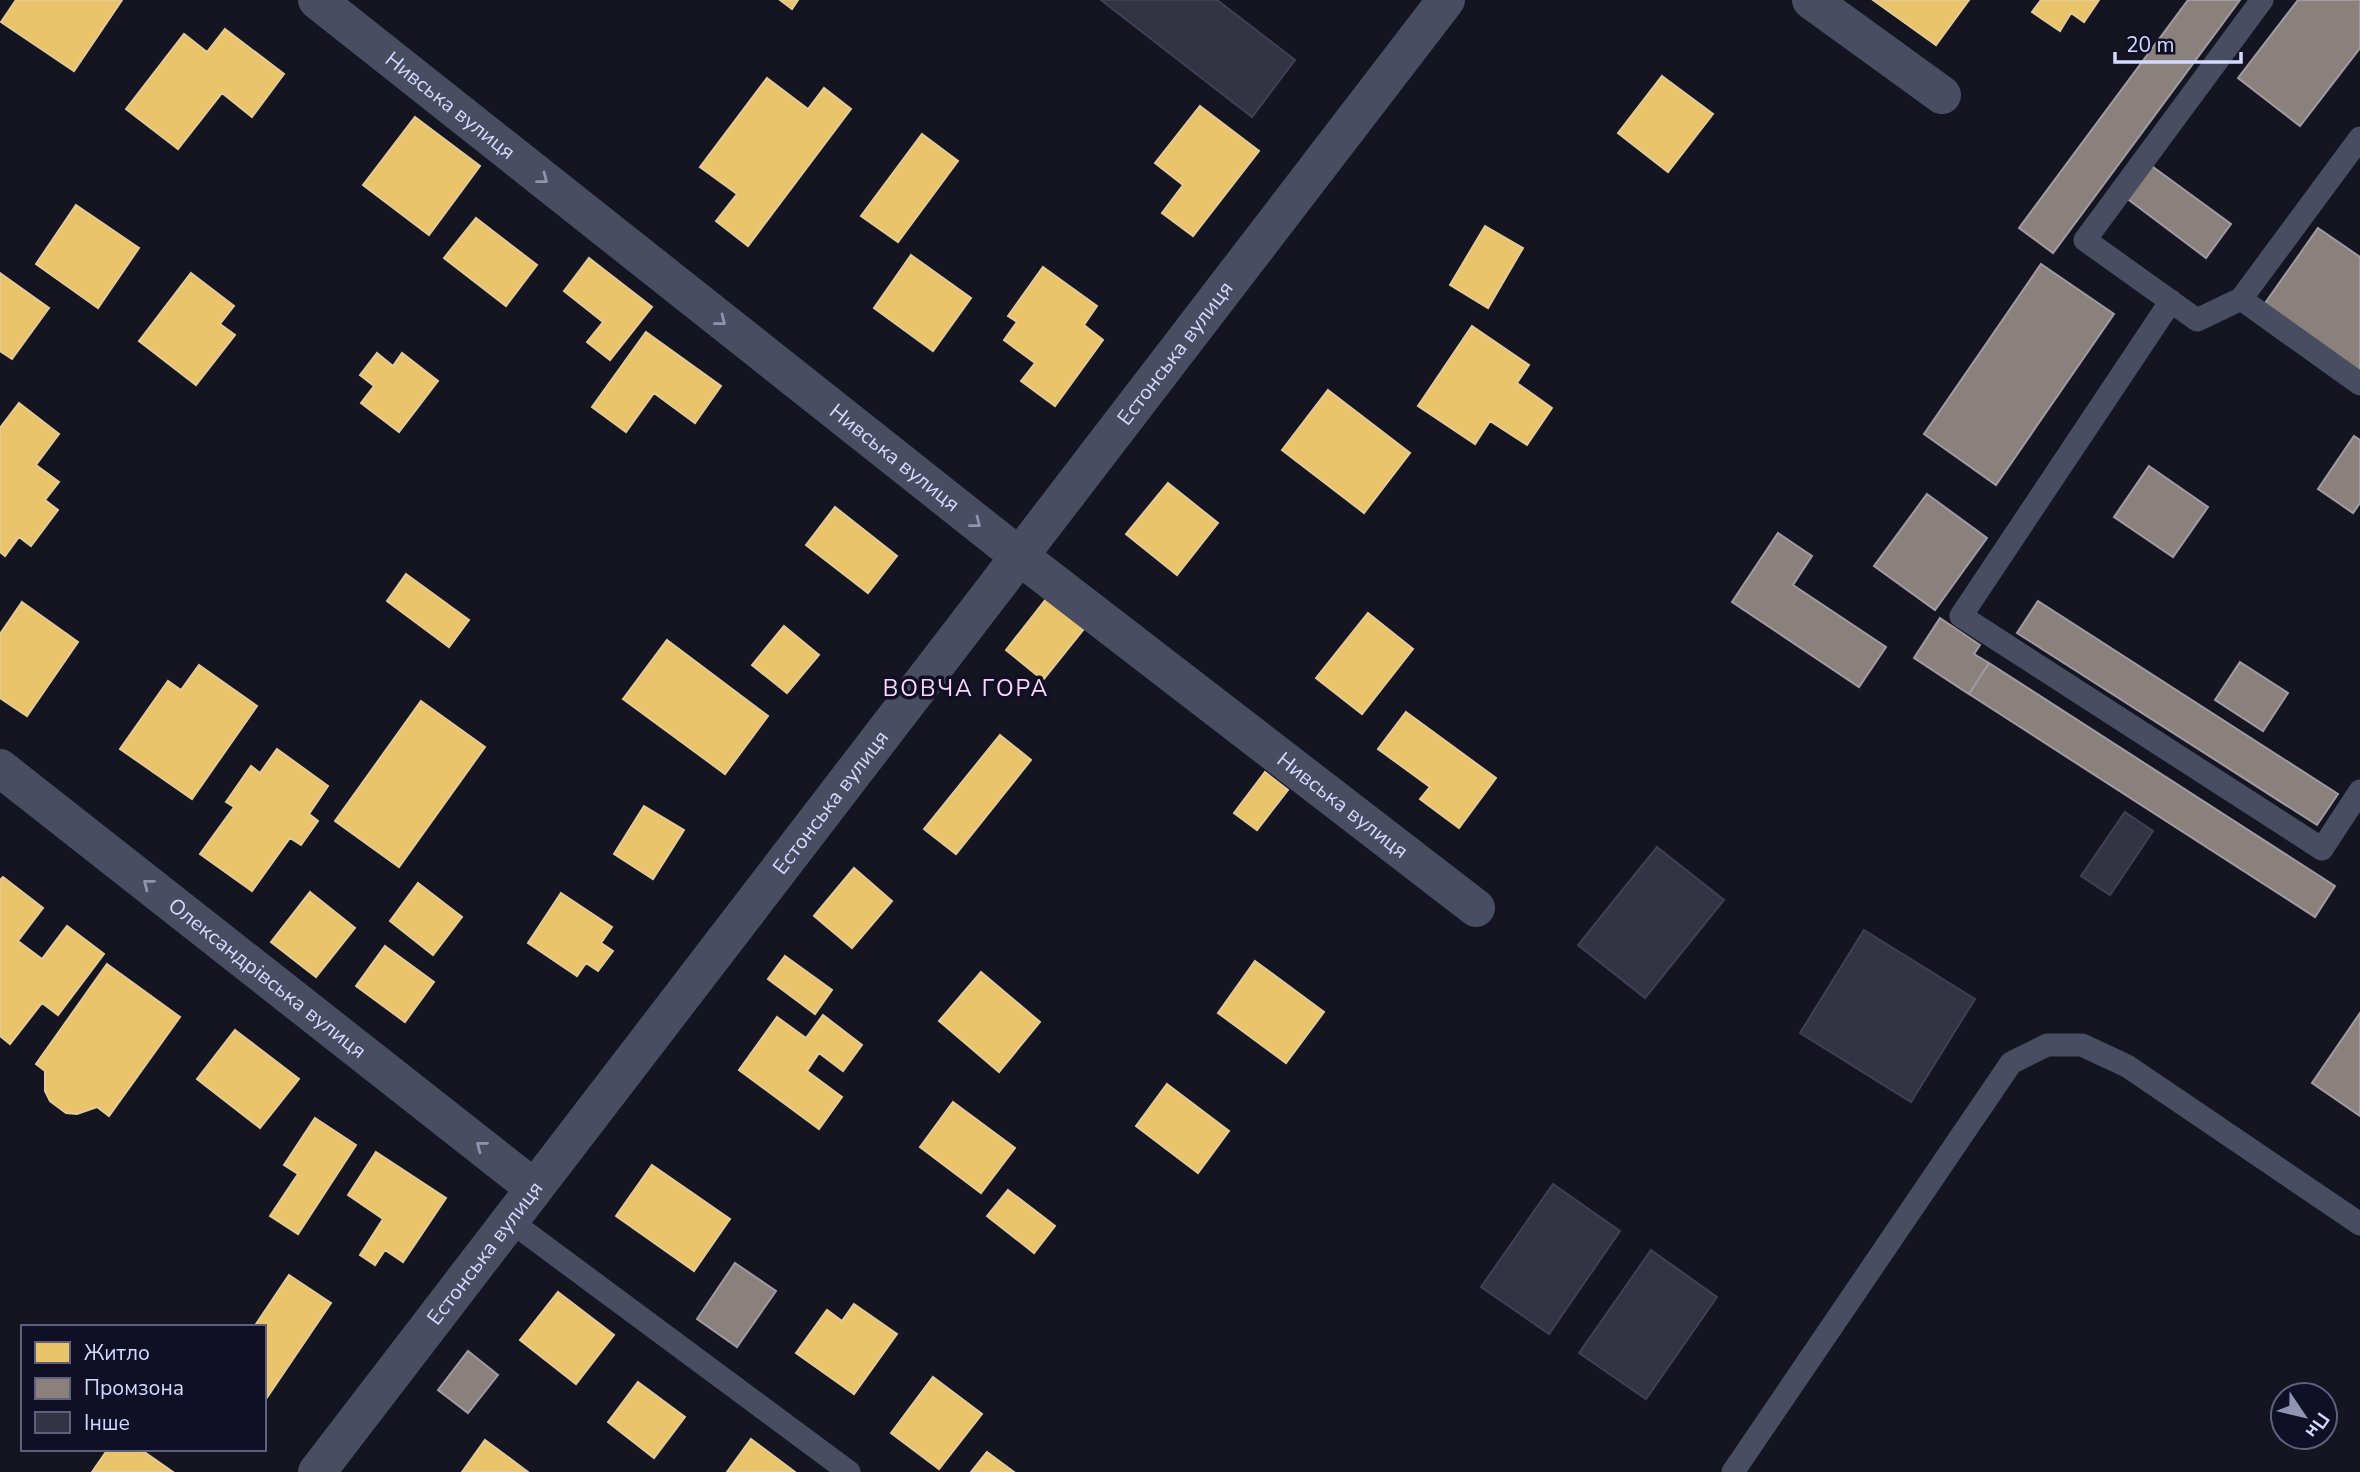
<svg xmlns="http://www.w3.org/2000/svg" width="2360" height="1472" font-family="'Nunito Sans',sans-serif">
<rect width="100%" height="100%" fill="#141521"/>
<path fill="#e9c46a" stroke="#e3ca97" stroke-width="2" d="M16 0H122L74 71 1 22Z
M780 0H798L792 9Z
M1873 0H1969L1936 45Z
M2041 0H2099L2084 22 2071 13 2060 31 2032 12Z
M225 29 284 74 252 117 222 93 178 149 126 109 184 34 207 52Z
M1662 76 1713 114 1668 172 1618 133Z
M767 78 808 109 824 88 851 109 748 246 716 221 737 194 700 167Z
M1200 106 1259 151 1193 236 1162 213 1183 185 1155 163Z
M415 117 480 166 429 235 363 185Z
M922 134 958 161 898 242 861 216Z
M76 205 139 248 98 308 36 264Z
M476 218 537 265 506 306 444 258Z
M1485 226 1523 248 1488 308 1450 285Z
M911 255 971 298 933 351 874 308Z
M589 258 652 307 610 360 587 342 603 322 564 291Z
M1043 267 1097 306 1084 325 1103 340 1055 406 1021 381 1035 363 1004 340 1017 322 1008 316Z
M0 273 49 308 12 359 0 351Z
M191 273 234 306 220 324 235 335 196 385 139 341Z
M1472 326 1529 365 1517 383 1552 408 1527 445 1490 421 1475 444 1418 406Z
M646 332 721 386 695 423 654 393 626 432 592 407Z
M377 353 393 366 402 353 438 381 399 432 361 403 374 386 360 375Z
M1328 390 1410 453 1364 513 1282 450Z
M19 403 59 434 36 465 59 482 45 500 58 510 31 546 19 537 5 556 0 552V428Z
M1168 483 1218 523 1177 575 1126 534Z
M835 507 897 556 868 593 806 545Z
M406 574 469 620 449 647 387 601Z
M1050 594 1088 624 1043 680 1006 650Z
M22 602 78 642 27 716 0 698V634Z
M1368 613 1413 649 1362 714 1316 678Z
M784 626 819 655 787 693 752 665Z
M667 640 768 716 725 774 623 699Z
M199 665 257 706 192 799 120 749 168 681 181 690Z
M421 701 485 747 399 867 335 821Z
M1406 712 1496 778 1459 828 1420 799 1430 787 1378 749Z
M1000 735 1031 760 956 854 924 829Z
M277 749 328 786 309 814 318 821 301 845 290 838 252 891 200 854 234 807 226 802 251 766 260 773Z
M1265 772 1288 790 1257 830 1234 813Z
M644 806 684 830 653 879 614 854Z
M854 868 892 901 852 948 814 916Z
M3 877 43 908 18 941 42 959 67 926 104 954 58 1015 42 1003 10 1044 0 1036V880Z
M418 883 462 917 433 955 390 921Z
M310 892 355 928 316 977 271 942Z
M561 893 612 927 601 943 613 951 598 971 586 963 577 976 528 943Z
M385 946 434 982 405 1022 356 986Z
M785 956 832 990 815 1014 768 979Z
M1255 961 1324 1012 1286 1063 1218 1013Z
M107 964 180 1017 109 1116 97 1107 77 1114 66 1113 50 1101 45 1091V1071L36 1064Z
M981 972 1040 1022 999 1072 939 1021Z
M823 1015 862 1045 843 1071 819 1053 807 1071 842 1097 819 1129 739 1070 777 1017 806 1038Z
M235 1030 299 1079 260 1128 197 1079Z
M1167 1084 1229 1131 1198 1173 1136 1126Z
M953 1102 1015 1148 981 1193 920 1147Z
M315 1118 356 1145 298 1234 270 1216 298 1174 284 1165Z
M376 1152 446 1198 403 1262 385 1250 375 1265 360 1255 383 1219 348 1195Z
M652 1165 730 1219 694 1271 616 1216Z
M1008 1190 1055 1226 1034 1253 987 1216Z
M289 1275 331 1303 264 1402V1327H254Z
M558 1292 614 1335 576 1384 520 1340Z
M854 1304 897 1334 854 1394 796 1353 827 1310 842 1321Z
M933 1377 982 1414 939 1469 891 1433Z
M638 1382 685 1417 654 1458 608 1422Z
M751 1439 795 1472H727Z
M485 1440 528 1472H462Z
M108 1449H140L173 1472H92Z
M987 1452 1014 1472H971Z"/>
<path fill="#8a817c" stroke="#a09ba3" stroke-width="2" d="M2188 0H2240L2053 253 2019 228Z
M2298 0H2360V48L2300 126 2238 78Z
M2149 164 2231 224 2206 258 2125 197Z
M2318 228 2360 257V376L2263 306Z
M2041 264 2114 314 1996 485 1924 434Z
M2354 436 2360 440V503L2353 513 2318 489Z
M2149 466 2208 507 2173 557 2114 517Z
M1927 494 1987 538 1935 610 1874 566Z
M1778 533 1812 556 1793 585 1886 647 1859 687 1732 602Z
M2038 601 2338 794 2317 825 2017 633Z
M1940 618 1980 645 1974 654 1989 663 1969 694 1914 658Z
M2240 662 2288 693 2263 731 2215 700Z
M1989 663 2335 886 2315 917 1969 694Z
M2360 1013V1116L2312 1083Z
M735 1263 776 1291 737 1347 697 1319Z
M468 1351 498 1375 468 1413 438 1390Z"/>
<path fill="#323343" stroke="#3f4054" stroke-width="2" d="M1101 0H1217L1295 60 1252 117Z
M2125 812 2153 831 2110 895 2081 876Z
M1657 847 1724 900 1645 998 1578 945Z
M1864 930 1975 999 1911 1102 1800 1033Z
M1553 1184 1620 1231 1549 1334 1481 1287Z
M1651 1250 1717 1297 1646 1399 1579 1353Z"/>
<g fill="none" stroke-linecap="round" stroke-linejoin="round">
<path stroke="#494d62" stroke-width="23" d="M2262 0 2085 240 2197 320 2241 299 2360 138
M2241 299 2360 384
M2171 301 1961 616 2322 849 2360 791
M509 1220 849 1472
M1733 1472 2011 1063 2047 1045H2082L2127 1066 2360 1224"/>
<g stroke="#494d62" stroke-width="38">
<path id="s1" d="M317 0 1005 545 1476 908"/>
<path d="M1811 0 1942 95"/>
<path id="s2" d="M0 768 534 1188"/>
</g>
<path stroke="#494d62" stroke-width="38" id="s3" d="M317 1472 1446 0"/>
</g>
<defs><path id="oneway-chevron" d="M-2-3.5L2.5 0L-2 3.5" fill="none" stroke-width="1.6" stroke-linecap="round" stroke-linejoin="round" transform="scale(1.75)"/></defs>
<g stroke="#8e93b0">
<use href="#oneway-chevron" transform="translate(543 179) rotate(38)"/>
<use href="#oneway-chevron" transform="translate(721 321) rotate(38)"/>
<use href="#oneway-chevron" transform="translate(976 523) rotate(38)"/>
<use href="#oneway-chevron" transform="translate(148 884) rotate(-142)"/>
<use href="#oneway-chevron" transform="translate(481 1146) rotate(-142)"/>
</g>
<g text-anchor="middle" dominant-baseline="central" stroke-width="7" stroke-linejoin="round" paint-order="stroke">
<g font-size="21" fill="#d4d9ff" stroke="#0f1026">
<text stroke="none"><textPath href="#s1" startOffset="170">Нивська вулиця</textPath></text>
<text stroke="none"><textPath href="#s3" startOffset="1410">Естонська вулиця</textPath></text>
<text stroke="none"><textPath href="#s1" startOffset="737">Нивська вулиця</textPath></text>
<text stroke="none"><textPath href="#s3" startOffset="844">Естонська вулиця</textPath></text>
<text stroke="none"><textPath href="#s1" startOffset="1304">Нивська вулиця</textPath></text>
<text stroke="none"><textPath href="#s2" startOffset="340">Олександрівська вулиця</textPath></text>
<text stroke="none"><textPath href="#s3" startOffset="276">Естонська вулиця</textPath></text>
</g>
<g font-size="23" letter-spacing="2" fill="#ffd6f9" stroke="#0f1026">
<text x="966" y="688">ВОВЧА ГОРА</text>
</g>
</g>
<rect x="21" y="1325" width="245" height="126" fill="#0f1026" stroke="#5e607d" stroke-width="2"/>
<rect x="35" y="1342" width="35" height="21" fill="#e9c46a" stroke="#5e607d" stroke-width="2"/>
<text x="84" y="1360" font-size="21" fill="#d4d9ff">Житло</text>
<rect x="35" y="1378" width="35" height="21" fill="#8a817c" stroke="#5e607d" stroke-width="2"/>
<text x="84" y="1395" font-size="21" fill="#d4d9ff">Промзона</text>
<rect x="35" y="1412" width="35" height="21" fill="#323343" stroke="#5e607d" stroke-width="2"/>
<text x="84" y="1430" font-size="21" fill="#d4d9ff">Інше</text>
<g transform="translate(2304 1416) rotate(125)"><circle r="33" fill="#0f1026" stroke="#5e607d" stroke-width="2"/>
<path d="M0-5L12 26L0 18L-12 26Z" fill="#9194b1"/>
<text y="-10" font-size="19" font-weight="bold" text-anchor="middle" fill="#d4d9ff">Пн</text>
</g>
<path d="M2115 52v10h126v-10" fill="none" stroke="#d4d9ff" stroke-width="3.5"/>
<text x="2126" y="52" font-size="21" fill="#d4d9ff" stroke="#0f1026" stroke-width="5" paint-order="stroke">20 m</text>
</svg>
